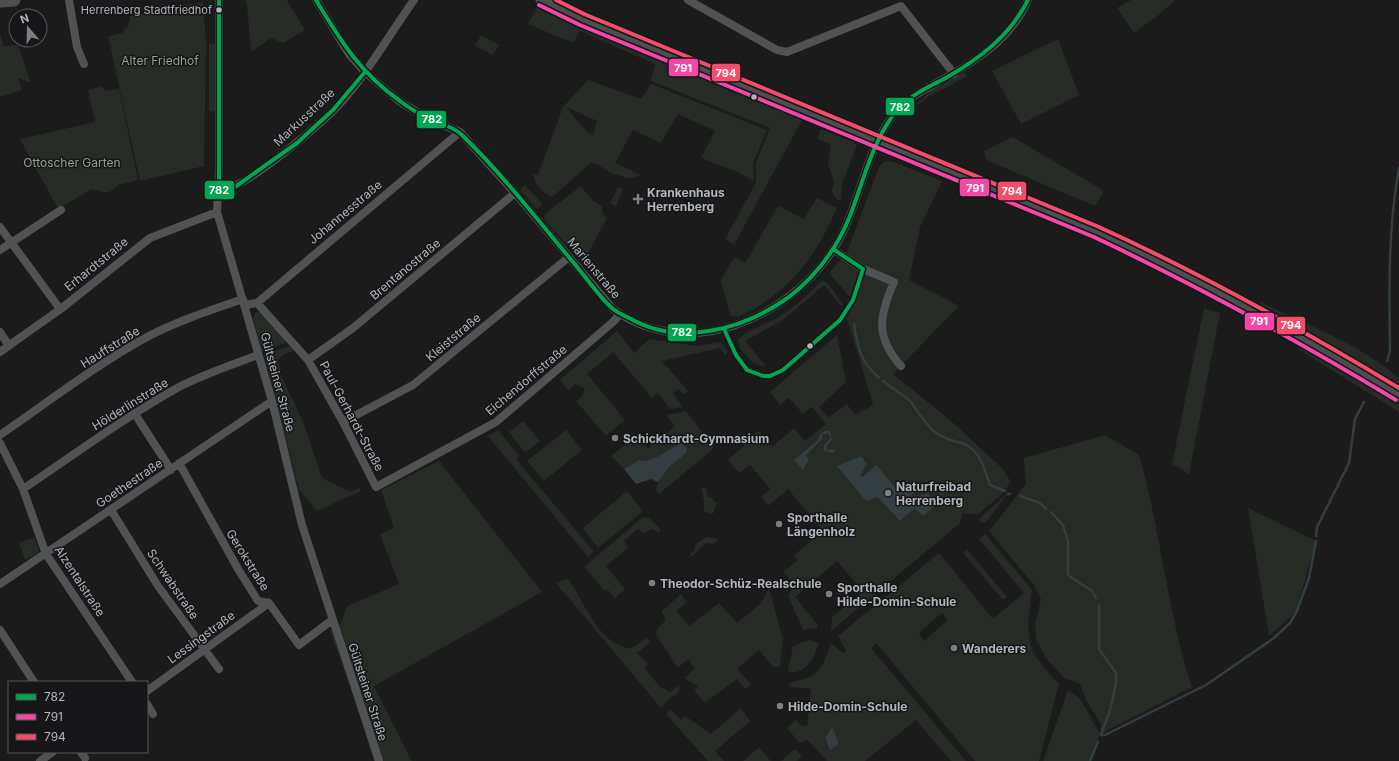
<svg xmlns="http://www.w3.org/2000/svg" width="1399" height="761" font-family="Inter,sans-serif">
<rect width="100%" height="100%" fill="#1b1b1c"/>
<path fill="#262b26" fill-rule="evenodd" d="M245 0H287L305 30 283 43 271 38 251 52 247 5Z
M1131 0H1175L1160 14 1134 33 1117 8Z
M203 2 206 43 204 166 140 181 108 36 123 33 124 28 128 27 130 16Z
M538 5 802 120 734 245 725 239 756 183V163L770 128 651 81 655 64 580 31 573 43 528 24Z
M0 32 3 46 18 45 31 83 18 78 22 90 0 97Z
M481 35 499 45 493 55 475 46Z
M1058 39 1079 95 1021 124 992 71Z
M209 44H215V112L209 111Z
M964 72 967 76 930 96 910 110 929 92Z
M588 80 641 99 651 84 767 130 753 163 754 181 735 171 701 158 715 131 678 114 661 143 633 130 615 163 641 175 629 179 616 174 614 175 595 163H591L552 197C544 195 533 183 533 174L538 175 563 107ZM566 107 597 121 593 135 588 133Z
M102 86 105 91 119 89 138 180 119 185 108 193 92 189 58 209 20 139 95 122 88 90Z
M821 129 854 142 857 145 842 184 841 200H837L832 192 834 181 828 165 831 144 817 139Z
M1013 137 1104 191 1095 206 1000 166 986 159 984 151Z
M891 161 942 181 920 227 909 280 959 306 893 374 950 420 1001 467 1011 482 1001 495 977 515 963 513 960 523 831 631 832 617 863 591 837 561 795 597 817 624V628L803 630 788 596 795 585 783 572 798 560 794 555 823 531 788 489 768 506 761 497 770 489 750 465 739 473 728 460 744 446V442L759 431 772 447 794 428 805 441 826 424 812 407 803 414 789 398 780 405 770 392 837 335 846 382 819 407 828 418 847 404 855 415 863 409 865 411 873 404 847 319 850 297 829 273 847 252 879 167 884 162Z
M525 185 543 205 537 209 520 190Z
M581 186 593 201 602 206V213L607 218 583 263 544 219 546 213Z
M618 188H621L623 190 616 206 610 203Z
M817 198 837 208C815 259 789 293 738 317L730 315 721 280 734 257 745 263 778 206 804 219Z
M822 280 829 285 843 304 841 306 824 285 783 320 745 341 766 366C754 367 739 352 738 340 746 330 767 324 779 317 795 307 808 294 822 280Z
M1260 302C1307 324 1359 344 1399 378V387L1260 304Z
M1204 308 1220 313 1189 474 1172 464Z
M256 312H260L288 342 262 352 253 318Z
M617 331 634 353 649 339 697 346 719 342 723 344 728 352 725 355 720 348 662 361 688 391 683 394 678 389 673 393 683 407 670 409 658 393 652 398 613 352 587 374 625 420 606 436 576 401 581 398 585 388 575 384 569 391 560 380Z
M1298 343 1399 404V412L1298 349Z
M291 345 295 350 283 355 278 359 281 376 303 421 322 478 350 492 359 488 361 491 317 511 299 490 264 355Z
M686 411 714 448 659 494 656 490C659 474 673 462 686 453L681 443 657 457 646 461 639 460 624 469 611 456 637 435 648 448 675 426 666 415Z
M523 421 540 441 525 453 509 432Z
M498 430 519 456 516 459 594 552 588 557 488 436Z
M566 430 582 450 544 481 527 461Z
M1105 435 1139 455C1161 531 1167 612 1192 687L1100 734 1090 761H1043L1068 690C1085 698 1089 718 1100 733L1101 724 1086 700 1080 684 1064 678 1047 659 1036 640 1035 624 1041 599 1034 585 989 531 1026 484 1024 458Z
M439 461 542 592 374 686 412 761H374L353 695 330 631 341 623 347 606 399 584 380 534 394 528 381 490Z
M701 488H706L708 497H713V501L717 502 713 514 704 511V501Z
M627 491 643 511 598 548 583 528Z
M1009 492 986 522 983 523 979 521 980 518Z
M1248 508 1316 541 1296 612 1269 636Z
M643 517 650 518 661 530 659 533 651 529 644 534 638 529 624 541 628 548 606 566 625 589 615 598 608 590 605 591 584 567Z
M985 534 1032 590C1029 607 1026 630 1031 646 1036 660 1049 673 1059 684L1039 761H975L876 643 871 648 966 761H951L916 720 865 761H827L807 739 800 743 787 728 796 720 800 725 807 726 811 689 790 687 789 683C821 675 820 673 831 643L843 653 846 651 838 636 939 553 993 619 1024 593 979 539ZM942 613 948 620 924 641 919 633ZM832 728V727L828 747 825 738Z
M34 537 39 549 37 554 25 560 19 543Z
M706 537 718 539V541L713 544 706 543 691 557 690 554 695 550V545Z
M967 549 1007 597 1003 600 963 553Z
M568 578C581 598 594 629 613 642 618 645 625 647 630 649L647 638 650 642 637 653 648 664 644 668 662 689 664 688 669 693 679 685V692L668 700 661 708 556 583Z
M769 588 783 640 780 667H773L759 650 737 669 751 684 745 689 737 679 705 703 694 690 698 687 684 678 695 668 688 659 678 668 656 635 657 630 666 619 661 612 681 594 687 602 676 611 689 626 719 603 737 623 761 603Z
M809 640 819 643C813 659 810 669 792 673L788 671 793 646Z
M741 708 750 721 715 751 724 761H708L666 714 671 710 681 720 685 716 711 734Z
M759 747 771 761H743Z
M795 749 802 757 797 761H781Z"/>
<path fill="#343e40" d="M825 431H830L832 439 827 445 826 450 836 449 834 453 824 451V445L831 438 828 433 822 435V439L806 455 809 459 803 470 794 460 818 440 819 435Z
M681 443 687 448 686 453 669 467 658 482 651 479 636 484 624 469 639 460 646 461 657 457Z
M861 456 867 464 860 475 863 477 876 465 900 493 909 486 915 493 906 498 908 501 927 493 937 504 923 516 915 508 900 521 878 497 866 501 837 466Z
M832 727 838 741 837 745 830 750 825 738Z"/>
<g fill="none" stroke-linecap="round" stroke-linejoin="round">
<path stroke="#343e40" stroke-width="2.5" d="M854 324C858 348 860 361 879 378
M1387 361 1390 351C1389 290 1388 228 1399 168
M883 381C891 388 903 394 910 401 918 411 925 424 935 432 948 442 957 440 968 446 982 455 985 472 990 485L1005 491
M1008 494H1010
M1020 496 1040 503 1046 509
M1051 512 1063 525 1068 541V575L1092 591 1096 598
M1316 536 1317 527 1349 463 1355 419 1364 402
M1099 605V649L1116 673V683L1111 707 1101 735
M1101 735H1105L1206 685 1274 638 1290 623 1297 611 1309 578 1316 541
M1090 761 1098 742"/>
<path stroke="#515254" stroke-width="8" d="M69 0 77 47 84 64
M219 0V170L217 212 272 401 302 525 379 761
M316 0 349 54 365 72 399 101 425 117 460 132 515 193 613 309C687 363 787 319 833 250 861 207 863 151 897 110 906 99 923 91 936 83 973 63 1011 40 1028 0
M688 0 777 50 787 52 901 6 954 74
M219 190C240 187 255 174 272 162 293 146 314 129 333 111 363 81 389 35 414 0
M0 227 60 309
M833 249 863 269 894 282C880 314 874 336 901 366
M0 250 61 210
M257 303 308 360 343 422 376 487 496 422 613 322 620 314
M245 305 257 303 460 132
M0 332 9 346
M0 352 62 308 150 238 217 212
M308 360 353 328 515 193
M135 414 171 470
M343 422 413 385 569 257
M0 435C48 402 96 365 147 337 177 321 211 310 243 299
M0 443 23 489 46 554 132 682
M179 463 238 569 258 601 269 603 299 645 332 620
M23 489C75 454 125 417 179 387 204 374 231 365 258 355
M111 510 158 586 219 669
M0 584 272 401
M0 630 34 682
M147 691 269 603
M147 704 153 714
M81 752 85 758
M40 761 53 752"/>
<path stroke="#4d4e50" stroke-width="13" d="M542 0 582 19 1096 232C1201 279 1301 335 1399 395
M0 1 14 0"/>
<defs>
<path id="bus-1" d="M219 0V190L235 187 297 143 333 110 365 72
M316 0C341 41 359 72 400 101 408 107 417 113 426 117 437 123 453 126 462 135 502 174 537 219 573 262 585 276 600 298 613 309 618 313 625 316 631 319 681 347 744 329 789 297 816 276 837 248 850 216 864 180 872 141 897 110 909 96 928 87 944 79 979 59 1009 37 1028 0
M724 329 736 355 747 370 763 376H770L783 370 840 320 853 300 863 269 833 249"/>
<path id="bus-2" d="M539 5 580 25 1094 237C1198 286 1298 341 1396 400"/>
<path id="bus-3" d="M556 0 584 14 1099 227C1202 274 1301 329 1399 388"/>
</defs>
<use href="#bus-1" stroke="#161618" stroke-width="7"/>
<use href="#bus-2" stroke="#161618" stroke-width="7"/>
<use href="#bus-3" stroke="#161618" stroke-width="7"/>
<use href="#bus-1" stroke="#00a651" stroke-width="4"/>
<use href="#bus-2" stroke="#f346a5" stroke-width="4"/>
<use href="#bus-3" stroke="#f44d6c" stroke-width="4"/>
</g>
<g fill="#afb5ba" stroke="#161618" stroke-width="1.5">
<circle cx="219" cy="10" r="3.5"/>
<circle cx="754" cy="97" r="3.5"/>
<circle cx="810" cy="346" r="3.5"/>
</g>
<g fill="#7b7f83" stroke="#161618" stroke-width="1.5">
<path d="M636 193h4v4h4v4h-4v4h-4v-4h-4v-4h4z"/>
<circle cx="615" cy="438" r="4"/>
<circle cx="888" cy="493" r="4"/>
<circle cx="779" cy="524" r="4"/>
<circle cx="652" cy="583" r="4"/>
<circle cx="829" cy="594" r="4"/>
<circle cx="954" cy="648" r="4"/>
<circle cx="780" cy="706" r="4"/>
</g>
<g text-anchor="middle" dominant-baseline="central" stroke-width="3" stroke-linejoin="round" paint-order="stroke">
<g font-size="11" fill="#afb5ba" stroke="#161618" text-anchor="end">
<text x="212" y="10">Herrenberg Stadtfriedhof</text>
</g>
<g font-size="12" fill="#8ea388" stroke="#161618">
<text x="160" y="60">Alter Friedhof</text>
<text x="72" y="162">Ottoscher Garten</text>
</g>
<g font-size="12" fill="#afb5ba" stroke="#161618">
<text transform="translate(304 117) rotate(-43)">Markusstraße</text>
<text transform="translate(345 212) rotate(-40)">Johannesstraße</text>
<text transform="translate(96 264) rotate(-39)">Erhardtstraße</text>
<text transform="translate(594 268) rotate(50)">Marienstraße</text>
<text transform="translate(405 269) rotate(-40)">Brentanostraße</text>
<text transform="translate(453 337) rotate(-40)">Kleiststraße</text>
<text transform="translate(110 347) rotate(-32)">Hauffstraße</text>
<text transform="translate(526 380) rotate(-40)">Eichendorffstraße</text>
<text transform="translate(278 382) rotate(75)">Gültsteiner Straße</text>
<text transform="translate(130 404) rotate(-32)">Hölderlinstraße</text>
<text transform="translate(352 416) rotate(62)">Paul-Gerhardt-Straße</text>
<text transform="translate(129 483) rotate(-34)">Goethestraße</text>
<text transform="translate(248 560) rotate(58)">Gerokstraße</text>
<text transform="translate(80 581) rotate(57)">Alzentalstraße</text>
<text transform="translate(173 584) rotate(56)">Schwabstraße</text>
<text transform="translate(201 637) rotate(-36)">Lessingstraße</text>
<text transform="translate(368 692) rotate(72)">Gültsteiner Straße</text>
</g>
<g font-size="12" font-weight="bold" fill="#afb5ba" stroke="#161618" text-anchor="start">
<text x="647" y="192">Krankenhaus<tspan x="647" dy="14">Herrenberg</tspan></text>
<text x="623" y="438">Schickhardt-Gymnasium</text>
<text x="896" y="486">Naturfreibad<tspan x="896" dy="14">Herrenberg</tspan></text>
<text x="787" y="517">Sporthalle<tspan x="787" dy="14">Längenholz</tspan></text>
<text x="660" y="583">Theodor-Schüz-Realschule</text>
<text x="837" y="587">Sporthalle<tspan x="837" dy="14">Hilde-Domin-Schule</tspan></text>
<text x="962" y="648">Wanderers</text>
<text x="788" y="706">Hilde-Domin-Schule</text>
</g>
</g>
<g stroke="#161618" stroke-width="1.5">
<rect x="668" y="58" width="31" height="19" rx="4" fill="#f346a5"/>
<rect x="711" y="63" width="30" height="19" rx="4" fill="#f44d6c"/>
<rect x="885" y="97" width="30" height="19" rx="4" fill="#00a651"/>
<rect x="416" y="110" width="31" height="19" rx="4" fill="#00a651"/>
<rect x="959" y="178" width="31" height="19" rx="4" fill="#f346a5"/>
<rect x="204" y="180" width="31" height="20" rx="4" fill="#00a651"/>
<rect x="997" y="181" width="30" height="20" rx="4" fill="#f44d6c"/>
<rect x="1244" y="312" width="31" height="19" rx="4" fill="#f346a5"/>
<rect x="1276" y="316" width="30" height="19" rx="4" fill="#f44d6c"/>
<rect x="667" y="323" width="30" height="19" rx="4" fill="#00a651"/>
</g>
<g font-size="11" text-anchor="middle" font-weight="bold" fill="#fff">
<text x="683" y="72">791</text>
<text x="726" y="77">794</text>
<text x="900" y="111">782</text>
<text x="432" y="123">782</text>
<text x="975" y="192">791</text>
<text x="219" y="194">782</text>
<text x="1012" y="195">794</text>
<text x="1259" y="325">791</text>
<text x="1291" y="329">794</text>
<text x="682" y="336">782</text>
</g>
<rect x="8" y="681" width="140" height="72" fill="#161618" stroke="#535659"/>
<rect x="16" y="694" width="20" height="6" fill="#00a651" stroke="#535659"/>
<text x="44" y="701" font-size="12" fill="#afb5ba">782</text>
<rect x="16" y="714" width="20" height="6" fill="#f346a5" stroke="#535659"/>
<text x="44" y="721" font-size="12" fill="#afb5ba">791</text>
<rect x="16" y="734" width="20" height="6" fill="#f44d6c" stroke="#535659"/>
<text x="44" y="741" font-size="12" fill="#afb5ba">794</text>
<g transform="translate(28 28) rotate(340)"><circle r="19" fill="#161618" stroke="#535659"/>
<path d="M0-3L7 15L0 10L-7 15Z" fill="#7b7f83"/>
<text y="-6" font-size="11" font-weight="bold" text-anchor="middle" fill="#afb5ba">N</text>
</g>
</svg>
